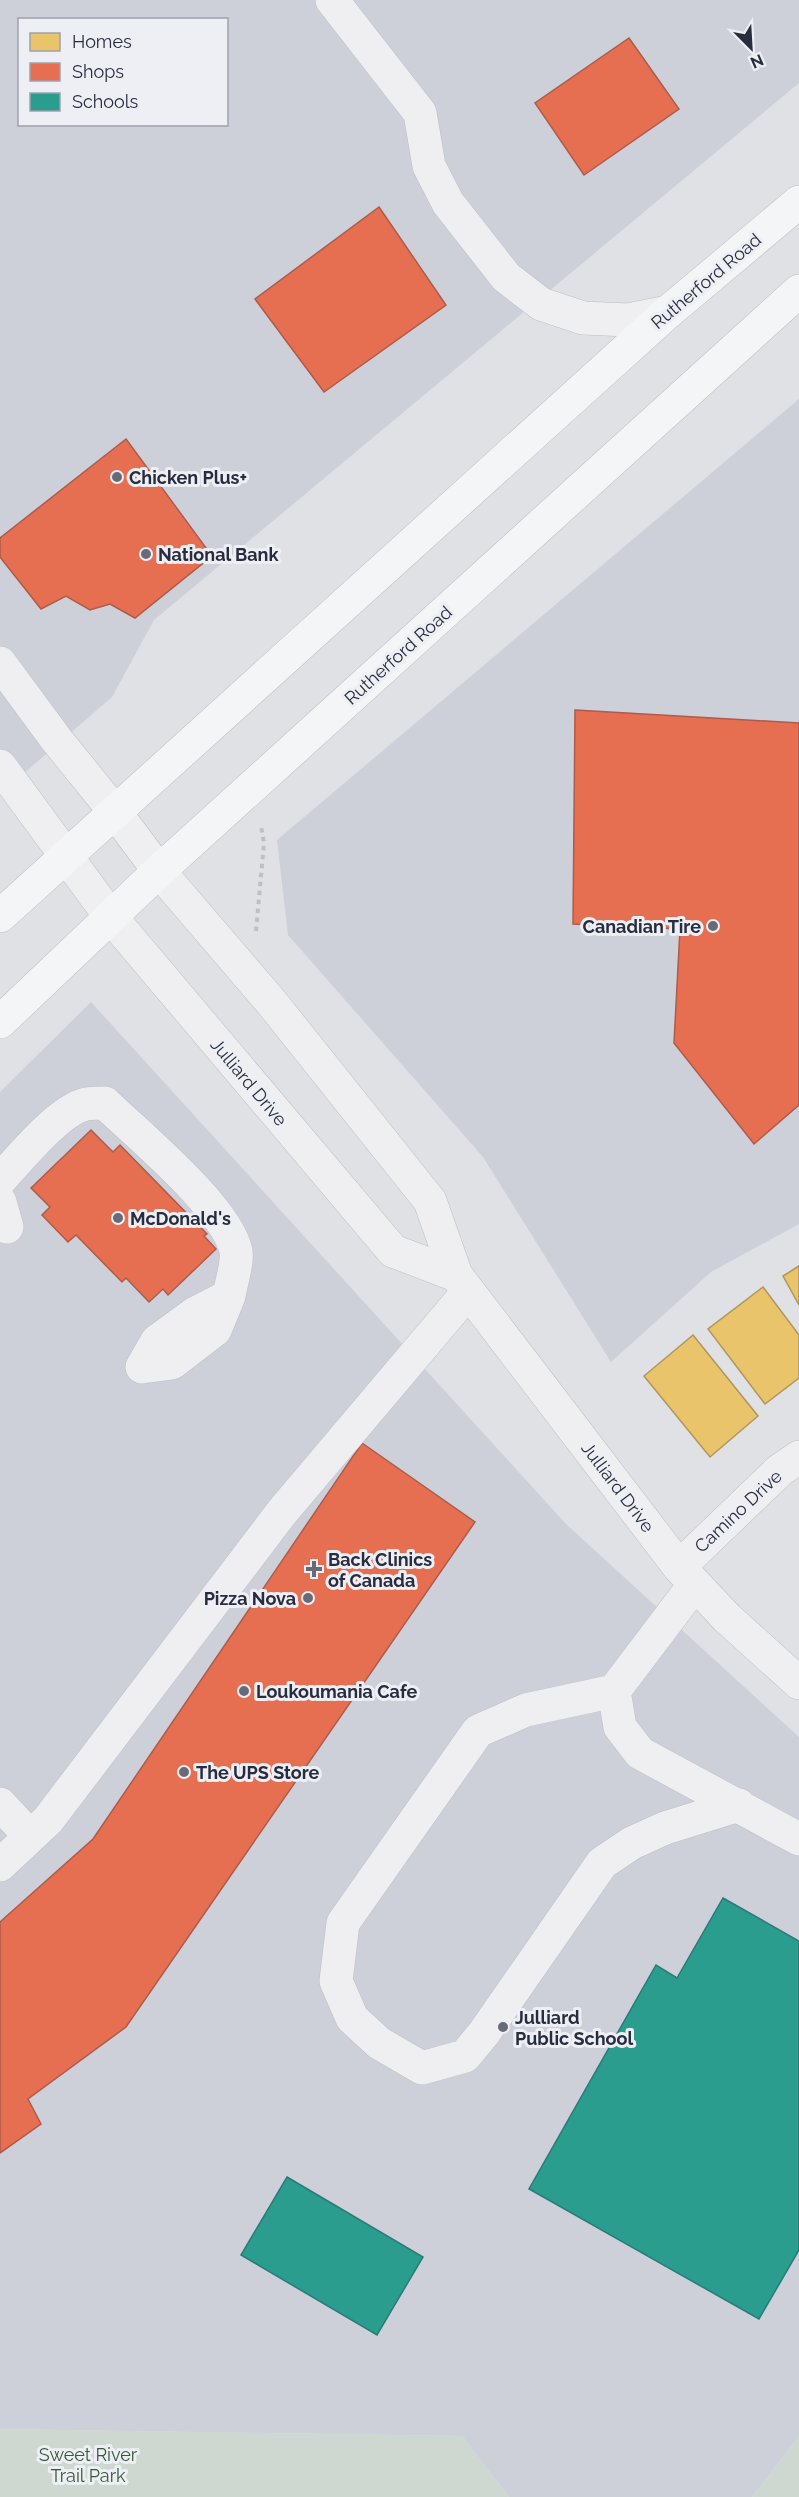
<svg xmlns="http://www.w3.org/2000/svg" width="799" height="2497" font-family="Raleway,sans-serif">
<rect width="100%" height="100%" fill="#dfe1e5"/>
<path fill="#cdd0d8" fill-rule="evenodd" d="M0 0H799V83L154 620 112 697 0 794ZM20 20H226V124H20Z
M799 399V1224L711 1272 611 1362 483 1157 288 935 277 840Z
M91 1002 566 1524 799 1737V2436L752 2497H509L462 2436 0 2429V1092Z"/>
<path fill="#ced8d0" d="M0 2429 463 2436 509 2497H0Z
M799 2436V2497H752Z"/>
<path fill="#e9c46a" stroke="#af965d" stroke-width="1.5" d="M799 1266V1305L783 1276Z
M763 1287 799 1335V1378L765 1404 708 1329Z
M693 1335 758 1416 710 1457 644 1376Z"/>
<path fill="#e76f51" stroke="#ad5b4b" stroke-width="1.5" d="M629 38 679 109 584 175 535 103Z
M379 207 446 305 324 392 255 299Z
M126 439 212 556 135 618 110 604 90 610 66 596 41 609 0 557V538Z
M575 710 799 723V1105L754 1144 674 1043 680 929 573 924Z
M91 1130 113 1152 120 1145 207 1234 204 1236 216 1249 168 1295 163 1289 149 1302 126 1278 122 1282 76 1235 68 1242 42 1215 50 1207 31 1188Z
M362 1443 475 1522 126 2027 28 2099 41 2124 0 2153V1922L93 1839Z"/>
<path fill="#2a9d8f" stroke="#297b77" stroke-width="1.5" d="M723 1898 799 1941V2250L759 2319 529 2189 656 1965 677 1978Z
M287 2177 423 2257 377 2335 241 2255Z"/>
<g fill="none" stroke-linecap="round" stroke-linejoin="round">
<defs>
<path id="minor" d="M332 0 420 113 429 166 448 203 506 277 541 304 583 318 628 320 668 312
M0 663 56 739 115 812 159 871 272 1003 430 1201 456 1275 679 1567 727 1618 799 1683
M0 766 110 916 393 1251 456 1275
M0 1180C19 1159 59 1110 86 1104 92 1103 99 1103 105 1103 138 1135 227 1208 236 1251 238 1263 231 1283 229 1296L194 1314 157 1341 142 1367
M0 1202 7 1227
M142 1367 172 1363 215 1330 229 1296
M679 1567 780 1470 799 1457
M695 1584 614 1691 620 1727 640 1753 799 1839
M614 1691 526 1710 478 1731 343 1923 336 1981 352 2018 379 2043 422 2068 465 2056 484 2033 602 1863 632 1843 665 1828 739 1805
M0 1804 30 1836
M0 1865 48 1820 282 1512 468 1292"/>
<path id="major" d="M0 916 668 312 799 202
M0 1022 159 871 799 291"/>
</defs>
<use href="#minor" stroke="#bebfc3" stroke-width="34"/>
<use href="#major" stroke="#bcbec3" stroke-width="34"/>
<path stroke="#bfbfc5" stroke-width="4" stroke-dasharray="4.5 4.5" stroke-linecap="butt" d="M256 931 264 843 261 826"/>
<use href="#minor" stroke="#efeff2" stroke-width="33"/>
<use href="#major" stroke="#f3f5f6" stroke-width="33"/>
</g>
<g fill="#676b78" stroke="#edeff5" stroke-width="2">
<circle cx="117" cy="477" r="6"/>
<circle cx="146" cy="554" r="6"/>
<circle cx="713" cy="926" r="6"/>
<circle cx="118" cy="1218" r="6"/>
<path d="M311 1560h6v6h6v6h-6v6h-6v-6h-6v-6h6z"/>
<circle cx="308" cy="1598" r="6"/>
<circle cx="244" cy="1691" r="6"/>
<circle cx="184" cy="1772" r="6"/>
<circle cx="503" cy="2027" r="6"/>
</g>
<g text-anchor="middle" dominant-baseline="central" stroke-width="6" stroke-linejoin="round" paint-order="stroke">
<g font-size="18" fill="#272c3e" stroke="#edeff5">
<text transform="translate(706 281) rotate(-40)">Rutherford Road</text>
<text transform="translate(398 655) rotate(-42)">Rutherford Road</text>
<text transform="translate(249 1082) rotate(50)">Julliard Drive</text>
<text transform="translate(618 1487) rotate(53)">Julliard Drive</text>
<text transform="translate(738 1511) rotate(-43)">Camino Drive</text>
</g>
<g font-size="18" font-weight="bold" fill="#272c3e" stroke="#edeff5" text-anchor="start">
<text x="129" y="477">Chicken Plus+</text>
<text x="158" y="554">National Bank</text>
<text x="701" y="926" text-anchor="end">Canadian Tire</text>
<text x="130" y="1218">McDonald's</text>
<text x="328" y="1559">Back Clinics<tspan x="328" dy="21">of Canada</tspan></text>
<text x="296" y="1598" text-anchor="end">Pizza Nova</text>
<text x="256" y="1691">Loukoumania Cafe</text>
<text x="196" y="1772">The UPS Store</text>
<text x="515" y="2017">Julliard<tspan x="515" dy="21">Public School</tspan></text>
</g>
<g font-size="18" fill="#365a34" stroke="#edeff5">
<text x="88" y="2454">Sweet River<tspan x="88" dy="21">Trail Park</tspan></text>
</g>
</g>
<rect x="18" y="18" width="210" height="108" fill="#edeff5" stroke="#9ea1ac" stroke-width="1.5"/>
<rect x="30" y="33" width="30" height="18" fill="#e9c46a" stroke="#9ea1ac" stroke-width="1.5"/>
<text x="72" y="48" font-size="18" fill="#272c3e">Homes</text>
<rect x="30" y="63" width="30" height="18" fill="#e76f51" stroke="#9ea1ac" stroke-width="1.5"/>
<text x="72" y="78" font-size="18" fill="#272c3e">Shops</text>
<rect x="30" y="93" width="30" height="18" fill="#2a9d8f" stroke="#9ea1ac" stroke-width="1.5"/>
<text x="72" y="108" font-size="18" fill="#272c3e">Schools</text>
<g transform="translate(751 48) rotate(156)" stroke="#edeff5" stroke-width="4.5" paint-order="stroke">
<path d="M0-4.5L10 22L0 15L-10 22Z" fill="#272c3e"/>
<text y="-9" font-size="16" font-weight="bold" text-anchor="middle" fill="#272c3e">N</text>
</g>
</svg>
